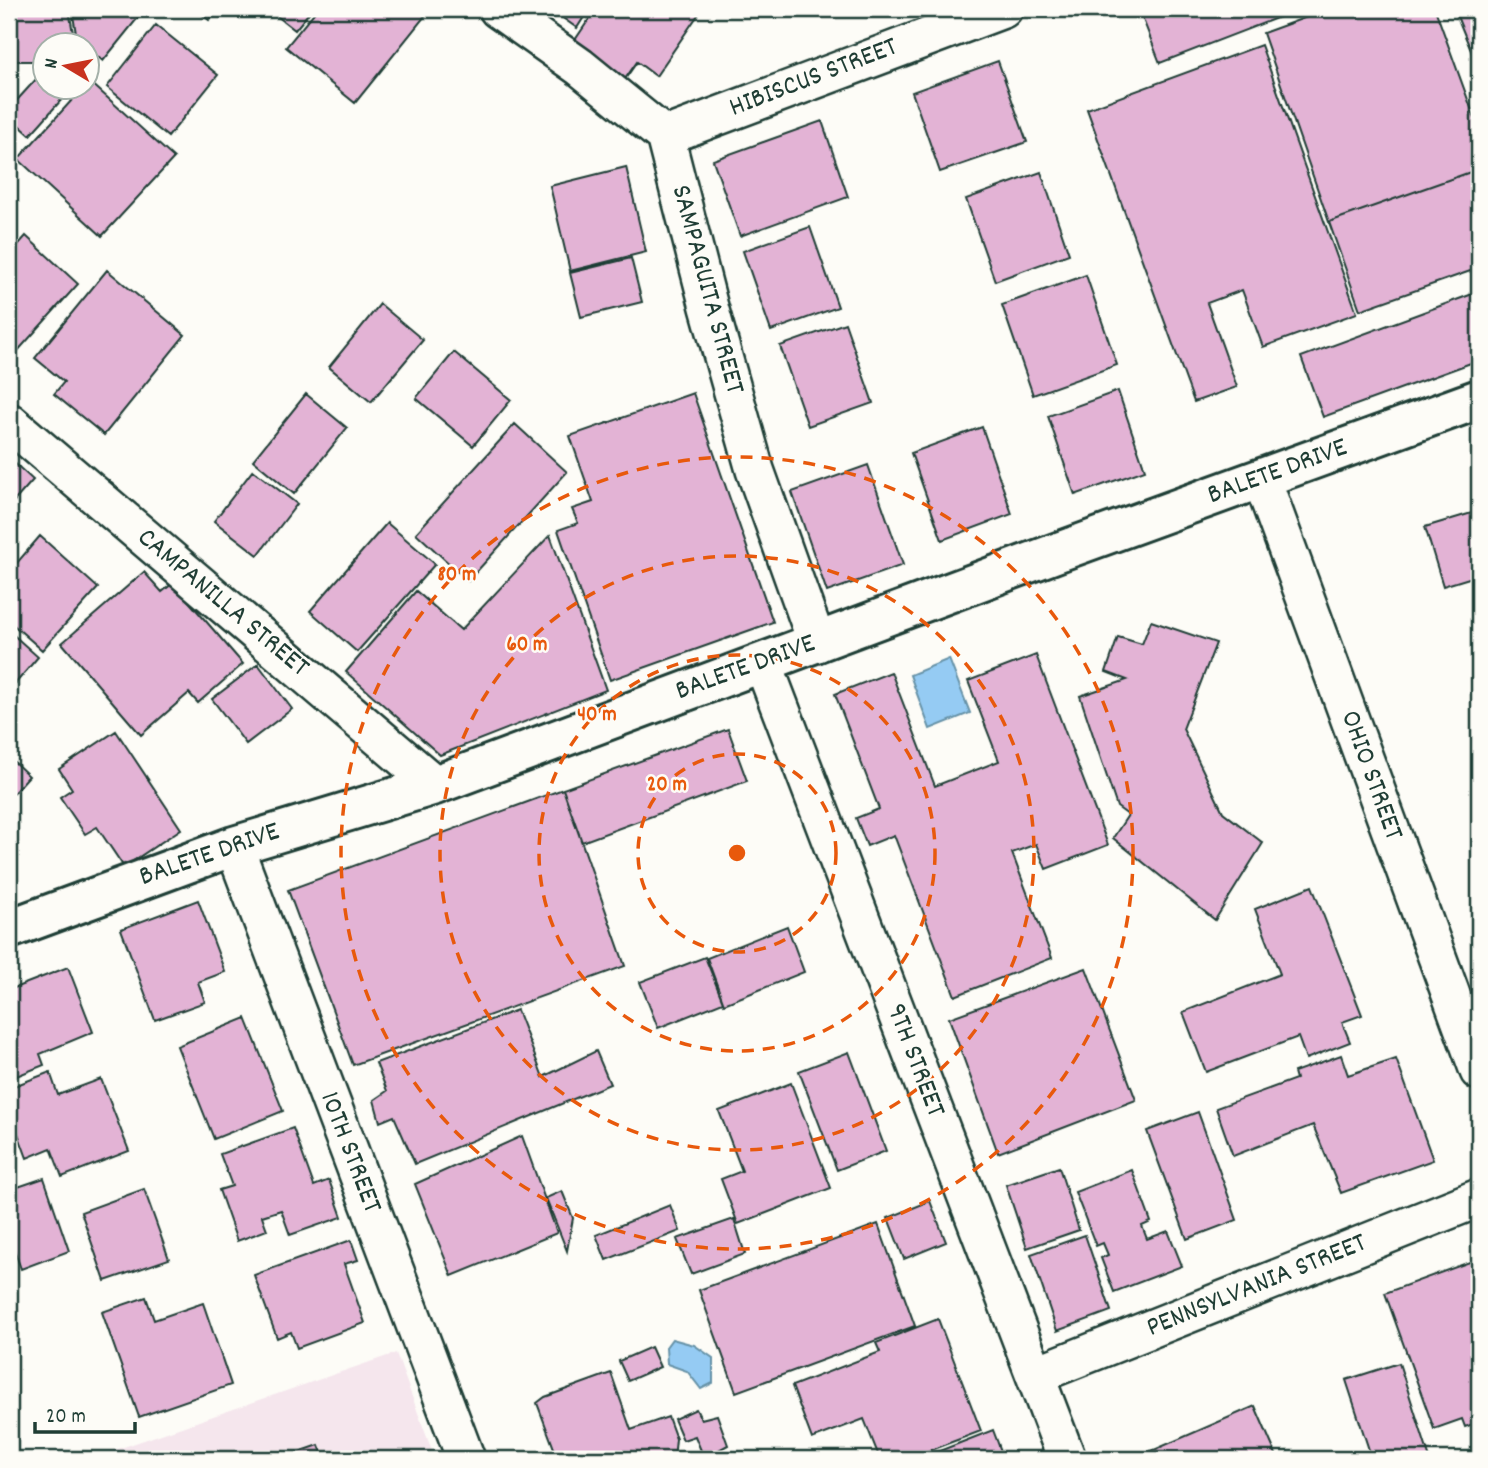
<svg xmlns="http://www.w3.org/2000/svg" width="1488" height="1468" font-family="Dekko,sans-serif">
<rect width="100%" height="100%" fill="#fdfcf7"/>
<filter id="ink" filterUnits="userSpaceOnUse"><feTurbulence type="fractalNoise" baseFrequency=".0143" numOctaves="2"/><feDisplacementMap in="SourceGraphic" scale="14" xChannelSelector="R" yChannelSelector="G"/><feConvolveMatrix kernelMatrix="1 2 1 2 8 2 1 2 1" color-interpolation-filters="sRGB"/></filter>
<g filter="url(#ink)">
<path fill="#f5e6ed" d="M396 1353 435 1459H89Z"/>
<path fill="#95cbf3" stroke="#6692a7" stroke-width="2" d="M949 659 970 713 930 729 910 675Z
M672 1339 694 1345 713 1358V1383L701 1389 687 1371 667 1364 666 1347Z"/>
<path fill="#e3b3d5" stroke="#1f3d34" stroke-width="2" d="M9 9H69L75 46H46V61H11Z
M72 9H145L103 61 88 49V46H83L77 40Z
M195 9H218L209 20Z
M268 9H312L295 30Z
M317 9H416L425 16 355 103 286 47Z
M550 9H589L577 28Z
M596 9H702L656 76 637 62 625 79 573 43Z
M1139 9H1300L1160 63Z
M1329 9H1435L1479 130V169L1329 222 1263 33Z
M1454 9H1479V70Z
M156 25 218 75 168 137 107 87Z
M1261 45 1357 313 1263 347 1242 290 1207 303 1237 387 1194 402 1087 109Z
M998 61 1027 142 940 172 912 92Z
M39 76 46 82V88H52L63 98 30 135 9 116V109Z
M89 81 174 158 102 236 18 159 83 88H88Z
M822 121 848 197 740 236 713 160Z
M626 167 646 252 570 271 550 186Z
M1479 169V268L1360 310 1329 222Z
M1041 172 1069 254 995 281 966 199Z
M810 227 838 307 771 331 743 251Z
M26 236 78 284 15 354 9 348V255Z
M631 258 642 302 581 317 570 273Z
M107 270 185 335 104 435 54 394 64 382 35 358Z
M1086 275 1117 365 1033 395 1002 305Z
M1478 292 1479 360 1323 417 1301 357Z
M380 304 423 340 371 402 329 367Z
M845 323 873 403 808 426 780 346Z
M454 352 511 400 473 446 416 398Z
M1118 391 1145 470 1075 495 1048 416Z
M693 393 773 622 610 680 558 530 578 523 572 509 593 502 570 436Z
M306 394 347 428 294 494 253 460Z
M515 424 567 472 468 581 416 533Z
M982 427 1012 514 942 540 911 453Z
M9 458 33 480 9 507Z
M868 465 903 565 827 592 792 492Z
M253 470 297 504 258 555 214 521Z
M1475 512 1479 528V575L1443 586 1425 527Z
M387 523 435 564 357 652 310 611Z
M550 535 606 690 440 755 346 672 416 591 461 630Z
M40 536 98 588 42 650 9 621V572Z
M144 572 162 592 173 583 243 664 198 703 189 693 141 735 62 643Z
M1151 621 1216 643 1183 729 1223 812 1263 843 1215 920 1113 838 1128 815 1117 807 1080 696 1127 680 1106 672 1118 637 1142 644Z
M9 631 38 657 9 691Z
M1036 655 1108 845 1046 869 1036 844 1012 853 1052 958 955 996 894 835 867 846 856 818 879 809 835 694 891 672 935 786 999 761 968 681Z
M258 664 292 709 246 744 212 699Z
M728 729 747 781 582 842 563 789Z
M116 731 181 829 124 867 97 827 85 834 60 797 72 789 59 769Z
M9 757 29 776 9 798Z
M563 789 625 966 353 1065 288 890Z
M1312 886 1362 1015 1342 1022 1350 1042 1306 1059 1298 1037 1206 1072 1183 1012 1280 974 1255 909Z
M198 900 225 972 198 982 205 1002 155 1020 121 929Z
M787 926 804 972 724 1004 707 958Z
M705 957 723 1002 658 1028 640 982Z
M68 967 93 1032 40 1054 44 1065 9 1079V990Z
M1086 968 1136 1100 998 1153 949 1018Z
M517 1010 543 1077 596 1051 610 1084 415 1164 394 1116 380 1122 374 1100 387 1091 376 1063Z
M246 1018 283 1111 214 1139 177 1046Z
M849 1052 886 1151 837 1170 799 1071Z
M1341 1055 1348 1075 1396 1059 1433 1160 1341 1193 1313 1125 1233 1156 1216 1108 1296 1079 1294 1072Z
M50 1072 58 1095 101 1079 129 1151 62 1177 51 1148 27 1158 9 1109V1088Z
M791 1083 831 1188 738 1224 721 1179 742 1171 719 1111Z
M1198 1112 1237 1220 1187 1239 1147 1131Z
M293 1128 314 1186 329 1180 342 1217 290 1235 281 1210 262 1216 267 1230 237 1241 219 1190 232 1186 220 1154Z
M522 1136 557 1233 452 1276 415 1184Z
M1059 1167 1079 1230 1027 1248 1006 1185Z
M1132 1170 1151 1222 1142 1226 1147 1239 1168 1231 1182 1266 1114 1292 1101 1258 1108 1255 1103 1243 1096 1246 1075 1192Z
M44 1178 69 1251 21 1269 9 1235V1190Z
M144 1189 169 1259 105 1281 81 1212Z
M562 1191 573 1218 567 1251 546 1198Z
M930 1201 946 1242 904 1259 888 1218Z
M670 1205 680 1231 606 1260 596 1235Z
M734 1219 745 1254 691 1274 677 1239Z
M878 1224 915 1326 736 1392 699 1290Z
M1085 1235 1111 1311 1057 1331 1031 1254Z
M351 1240 358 1260 344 1264 365 1323 297 1348 291 1332 277 1338 254 1275Z
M1475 1260 1479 1271V1422L1465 1427 1462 1419 1434 1429 1385 1293Z
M146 1297 154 1320 203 1303 231 1385 139 1417 102 1312Z
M938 1319 981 1431 907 1459H880L864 1419 812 1439 792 1386 880 1352 876 1343Z
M651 1347 660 1367 628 1381 619 1361Z
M1399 1363 1430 1459H1372L1346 1380Z
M611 1373 631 1430 668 1417 676 1439 674 1459H558L537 1403 545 1397Z
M1255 1406 1278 1459H1141L1140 1456Z
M696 1409 701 1419 717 1415 728 1445 704 1458 695 1436 683 1440 674 1419Z
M993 1430 1004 1459H919Z
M319 1445 324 1459H279Z
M190 1451 193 1459H167Z"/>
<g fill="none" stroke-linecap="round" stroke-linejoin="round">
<defs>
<path id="minor" d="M498 9 580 67 665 136 709 307 755 470 817 643
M665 136 1003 9
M9 422 435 785
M1262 480 1479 1071
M763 663 1067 1459
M234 846 466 1459
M1035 1375 1479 1198"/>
<path id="tertiary" d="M9 929 234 846 435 785 1061 551 1479 399"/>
</defs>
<use href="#minor" stroke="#1f3d34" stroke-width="42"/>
<use href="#tertiary" stroke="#1f3d34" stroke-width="44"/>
<use href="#minor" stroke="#fdfcf7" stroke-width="37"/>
<use href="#tertiary" stroke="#fdfcf7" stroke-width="38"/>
</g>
</g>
<g fill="none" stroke="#e8590c" stroke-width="3.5" stroke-dasharray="12 9">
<circle cx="737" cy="853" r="99"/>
<circle cx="737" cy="853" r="198"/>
<circle cx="737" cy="853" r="297"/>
<circle cx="737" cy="853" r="396"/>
</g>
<g text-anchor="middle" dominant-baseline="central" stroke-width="5" stroke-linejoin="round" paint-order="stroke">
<g font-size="28" fill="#1f3d34" stroke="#fdfcf7">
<text transform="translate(814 79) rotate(-21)">HIBISCUS STREET</text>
<text transform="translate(706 290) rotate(75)">SAMPAGUITA STREET</text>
<text transform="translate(1278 473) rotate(-20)">BALETE DRIVE</text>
<text transform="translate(222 604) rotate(40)">CAMPANILLA STREET</text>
<text transform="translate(746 669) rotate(-20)">BALETE DRIVE</text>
<text transform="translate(1370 776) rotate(70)">OHIO STREET</text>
<text transform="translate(210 856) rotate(-19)">BALETE DRIVE</text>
<text transform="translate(914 1061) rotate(69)">9TH STREET</text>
<text transform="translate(349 1153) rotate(69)">10TH STREET</text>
<text transform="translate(1257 1287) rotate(-22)">PENNSYLVANIA STREET</text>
</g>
</g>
<circle cx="737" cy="853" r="10" fill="#e8590c" stroke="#fdfcf7" stroke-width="3.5"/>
<g font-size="21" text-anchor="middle" font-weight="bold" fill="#e8590c" stroke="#fdfcf7" stroke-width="5" stroke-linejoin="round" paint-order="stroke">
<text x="457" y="580">80 m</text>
<text x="527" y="650">60 m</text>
<text x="597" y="720">40 m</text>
<text x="667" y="790">20 m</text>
</g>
<rect width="1488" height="1468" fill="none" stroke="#fdfcf7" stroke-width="35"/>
<rect x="18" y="18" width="1453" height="1433" fill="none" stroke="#1f3d34" stroke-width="2.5" filter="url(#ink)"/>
<g transform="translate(66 66) rotate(280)"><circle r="33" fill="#fdfcf7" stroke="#a4b0a9" stroke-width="2"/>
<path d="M0-5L12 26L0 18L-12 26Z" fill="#c8321e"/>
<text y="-10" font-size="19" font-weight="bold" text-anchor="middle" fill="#1f3d34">N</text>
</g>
<path d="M35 1422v10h100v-10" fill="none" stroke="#1f3d34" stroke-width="3.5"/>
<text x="46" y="1422" font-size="21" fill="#1f3d34" stroke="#fdfcf7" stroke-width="5" paint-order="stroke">20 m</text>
</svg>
